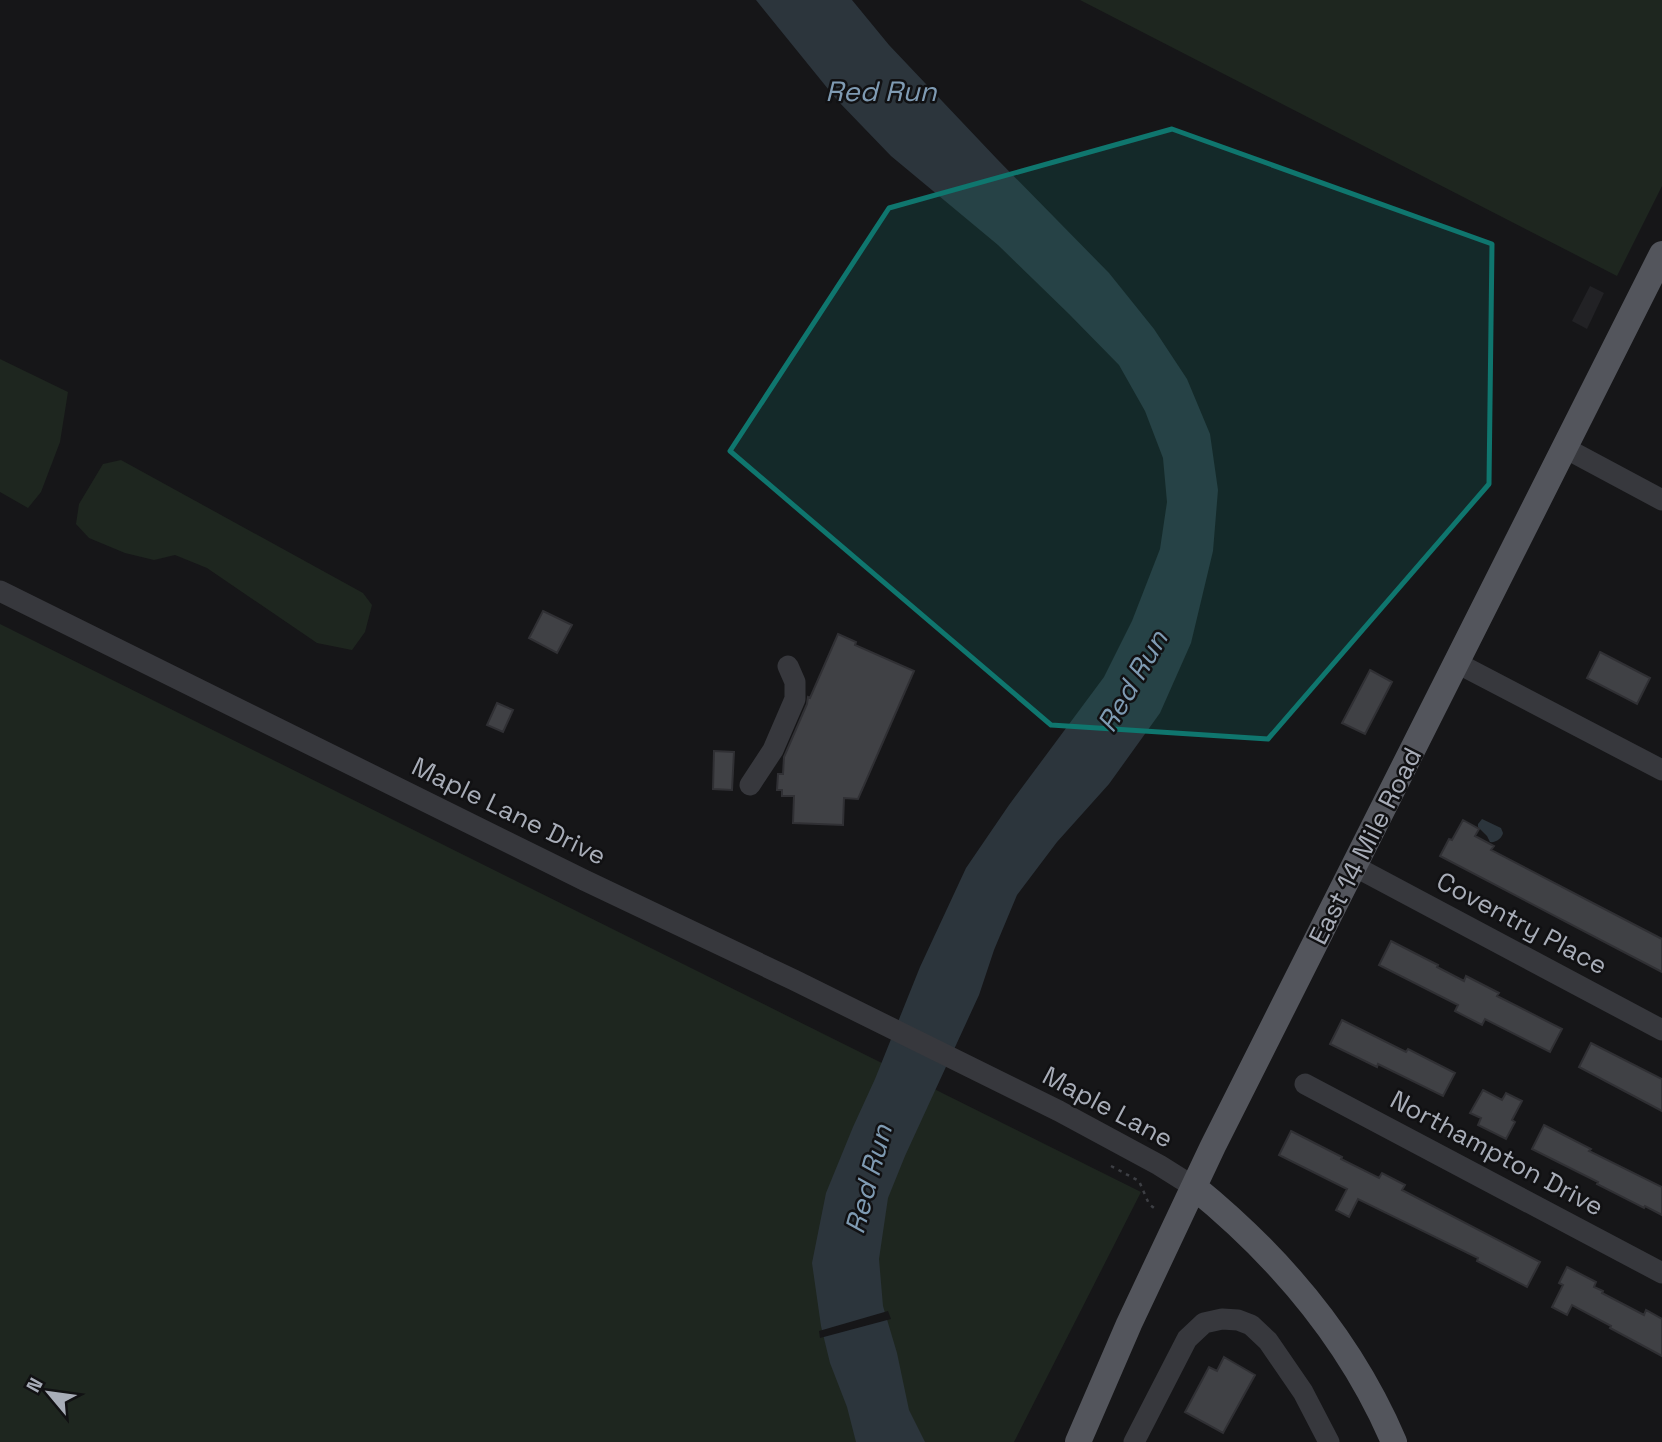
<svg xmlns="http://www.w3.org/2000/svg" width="1662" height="1442" font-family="'Space Grotesk',sans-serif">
<rect width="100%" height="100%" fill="#161618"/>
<path fill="#222225" d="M1590 286 1604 293 1587 329 1572 321Z"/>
<path fill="#1e261f" d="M1080 0H1662V186L1617 276Z
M0 359 68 392 60 442 41 492 28 508 0 492Z
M121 460 363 593 372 605 365 632 352 650 317 643 207 568 175 555 154 560 125 553 89 538 76 524 79 504 103 464Z
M0 624 1141 1192 1014 1442H0Z"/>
<path fill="#2c353c" d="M756 0H852L889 45 997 159 1109 273 1154 329 1187 379 1210 434 1218 490 1213 551 1191 643 1160 713 1109 784 1057 842 1017 895 994 950 979 995 905 1156 888 1198 879 1259 883 1306 897 1353 909 1410 925 1442H856L847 1407 830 1363 821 1326 812 1263 826 1193 853 1127 875 1079 920 967 966 868 1009 805 1104 677 1132 621 1160 549 1167 502 1163 458 1145 411 1119 365 1069 314 998 245 891 156 837 100Z
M1482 819 1501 828 1503 833C1502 838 1496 843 1490 842L1487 836 1478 827V824Z"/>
<path fill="#161618" d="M888 1311 891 1319 820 1338 819 1331Z"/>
<path fill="#404145" stroke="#303034" stroke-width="2" d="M543 611 572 625 557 653 529 638Z
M838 634 856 642 855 645 914 671 858 799 844 798 843 825 793 823 794 796H782V790H777L778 774H783L784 757 807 704 808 697 810 698Z
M1600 652 1650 678 1637 704 1587 678Z
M1370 670 1392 682 1365 734 1342 723Z
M497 703 513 710 503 732 487 725Z
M714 751 734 752 732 790 713 789Z
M1463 820 1479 829 1475 836 1494 846 1491 850 1662 939V972L1440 856 1449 839 1452 840Z
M1391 941 1438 965 1437 967 1464 981 1466 976 1499 993 1497 996 1562 1029 1550 1052 1485 1019 1482 1025 1455 1011 1458 1005 1379 965Z
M1342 1020 1406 1052 1408 1049 1455 1073 1443 1096 1378 1064 1377 1067 1330 1044Z
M1591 1043 1662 1079V1111L1579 1067Z
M1483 1090 1502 1100 1506 1093 1522 1101 1512 1120 1515 1122 1506 1139 1478 1125 1481 1118 1470 1113Z
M1544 1125 1591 1149 1589 1151 1662 1187V1215L1645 1206 1644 1208 1597 1184 1598 1182 1532 1149Z
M1291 1131 1342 1157 1341 1159 1379 1178 1382 1173 1405 1185 1402 1190 1540 1262 1527 1287 1477 1261 1478 1258 1358 1199 1349 1217 1336 1210 1347 1189 1279 1155Z
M1567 1267 1596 1282 1594 1287 1603 1291 1602 1293 1644 1315 1646 1310 1662 1319V1356L1610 1328 1611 1326 1572 1305 1567 1315 1552 1307 1563 1285 1559 1283Z
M1224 1357 1255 1375 1223 1433 1185 1412 1209 1367 1217 1371Z"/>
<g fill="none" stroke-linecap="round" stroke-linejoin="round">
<path stroke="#3d3f44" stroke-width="2.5" stroke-dasharray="3.5 5" stroke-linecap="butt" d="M1111 1166 1139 1181 1149 1204 1154 1208"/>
<path stroke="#37383d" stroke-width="21" d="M1565 448 1662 500
M0 591 584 880 794 980 1059 1111 1159 1165 1194 1187
M1457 663 1662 770
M750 785 773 750 795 699V682L788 666
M1354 866 1662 1030
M1305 1084 1662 1273
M1134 1442 1187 1339 1204 1323 1222 1319 1238 1320 1251 1325 1268 1341 1303 1392 1329 1442"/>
<path stroke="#53555c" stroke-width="26" d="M1194 1187C1280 1257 1350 1339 1394 1442
M1078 1442 1129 1324 1213 1146 1662 254"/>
</g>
<path fill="#0f766e" fill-opacity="0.2" stroke="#0f766e" stroke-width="5" stroke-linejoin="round" d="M1172 129 1492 244 1489 484 1268 739 1051 725 730 451 889 208Z"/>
<g text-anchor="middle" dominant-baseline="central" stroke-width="5" stroke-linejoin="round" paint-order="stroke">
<g font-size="26" fill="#a8adb8" stroke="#111113">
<text transform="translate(509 811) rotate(26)">Maple Lane Drive</text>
<text transform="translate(1365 846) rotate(-63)">East 14 Mile Road</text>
<text transform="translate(1522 923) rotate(28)">Coventry Place</text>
<text transform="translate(1108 1107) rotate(28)">Maple Lane</text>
<text transform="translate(1497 1153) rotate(28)">Northampton Drive</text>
</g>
<g font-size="28" font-style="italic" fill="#7f9bb3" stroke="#111113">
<text x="881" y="91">Red Run</text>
<text transform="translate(1132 681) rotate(-60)">Red Run</text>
<text transform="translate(868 1179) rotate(-75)">Red Run</text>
</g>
</g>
<g transform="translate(49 1393) rotate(299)" stroke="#111113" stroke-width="5" paint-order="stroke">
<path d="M0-5L12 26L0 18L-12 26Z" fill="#a8adb8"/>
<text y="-10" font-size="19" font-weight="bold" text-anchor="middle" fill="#a8adb8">N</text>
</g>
</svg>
